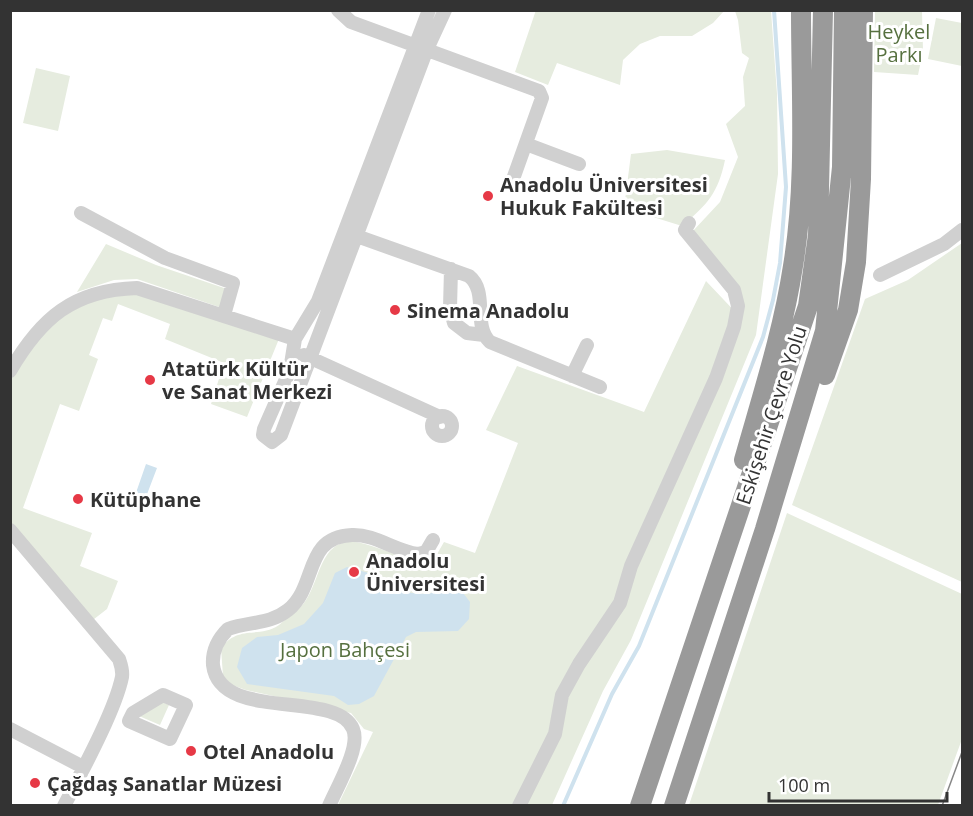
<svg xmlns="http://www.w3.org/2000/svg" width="973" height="816" font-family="'Open Sans',sans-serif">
<rect width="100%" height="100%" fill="#fff"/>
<path fill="#e6ecdf" d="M536 10H724V11L713 23 692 36H660L640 44 623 60 620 85 557 63 548 85 515 72Z
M735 11H771L777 94 778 174 756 335 631 640 603 691 552 805H338L373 732 364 729 351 713 246 690 232 685 223 676 221 648C239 624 259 639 279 625 287 618 300 610 306 600 322 576 321 531 365 544 387 550 408 560 429 568L444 542 475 553 518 443 486 430 517 366 644 412 706 281 741 318 742 304 692 232 720 202 738 157 726 124 745 106 743 77 749 58 742 53 738 20Z
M875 11H922L923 51 918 75 874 72Z
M936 18 962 23V66L928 59Z
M36 68 70 76 58 131 23 123Z
M667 150 725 160C718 193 708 204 682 226L624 208 631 154Z
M962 243V582L792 505 865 299 908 280Z
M106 244 156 265 227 289 222 308 137 279 114 280 77 292Z
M120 289 281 334 247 417 211 404 224 363 165 339 170 324 118 304 112 321 103 318 89 355 98 359 79 411 60 404 23 508 92 533 80 566 118 581 107 609 89 623 11 530 10 356 17 359 47 321Z
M787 513 962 594V739L938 805H689Z
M162 702 169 705 160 725 139 716Z"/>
<path fill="#cfe2ee" d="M146 464 157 468 141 510 131 507Z
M347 567 390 579 411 593 429 594 443 587 460 589 470 602 469 619 458 631 416 632 406 637 374 696 359 704 348 705 334 696 247 684 237 667 242 648 257 637 278 635 304 624 323 603 335 573Z"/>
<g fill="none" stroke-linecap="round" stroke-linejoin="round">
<path stroke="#cfe2ee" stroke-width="4" d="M563 806 612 694 639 646 763 337 773 300 780 263 786 187 774 10"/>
<path stroke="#d0d0d0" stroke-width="14" d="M338 10 351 22 539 91 542 98 512 182
M429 10 318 301 295 339 290 370 264 429 263 435 272 442 281 435 427 49 445 10
M526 144 579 164
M81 213 165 258 233 283 224 315
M351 234 469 276C489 292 472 325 490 342L600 387
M451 269 450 308 454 323 467 333 484 335
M880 275 944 244 962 230
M304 355 440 417
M10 371C41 318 73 290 137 288L295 339
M572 376 587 345
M432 426a10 10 0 1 1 20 0a10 10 0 1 1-20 0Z
M10 530 119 659C121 665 123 670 122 677 115 711 81 773 64 806
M163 695 186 705 170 739 129 721 133 713Z
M10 729 83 767
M329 806C337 787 361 747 353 729 337 689 220 723 213 665 212 651 218 639 228 629 250 621 269 625 288 610 318 586 303 537 352 535 375 534 395 551 418 554L426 552 433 540
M519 806 555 734 562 695 579 664 620 603 631 566 716 378 734 327 738 306 734 290 685 230 689 223"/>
<path stroke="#9a9a9a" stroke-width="20" d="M825 375 848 310 856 262 861 179 863 10
M744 460C762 396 783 332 793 266 807 182 801 95 801 10
M640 806 808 306 818 235 823 10
M674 806 765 529 825 331 842 167 844 10"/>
<path stroke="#888" stroke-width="1.5" d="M942 806 962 752"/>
</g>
<g fill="#e63946" stroke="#fff" stroke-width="2">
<circle cx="488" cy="196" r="6"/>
<circle cx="395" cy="310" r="6"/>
<circle cx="150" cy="380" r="6"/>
<circle cx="78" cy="499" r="6"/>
<circle cx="354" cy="572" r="6"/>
<circle cx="191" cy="751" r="6"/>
<circle cx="35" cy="783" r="6"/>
</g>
<g text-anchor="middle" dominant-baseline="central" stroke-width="6" stroke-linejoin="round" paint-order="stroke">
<g font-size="20" fill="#56703f" stroke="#fff">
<text x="899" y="31">Heykel<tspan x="899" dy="23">Parkı</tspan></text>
<text x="345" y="649">Japon Bahçesi</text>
</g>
<g font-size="20" font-weight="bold" fill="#333" stroke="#fff" text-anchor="start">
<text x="500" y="184">Anadolu Üniversitesi<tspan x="500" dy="23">Hukuk Fakültesi</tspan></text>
<text x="407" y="310">Sinema Anadolu</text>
<text x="162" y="368">Atatürk Kültür<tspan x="162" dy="23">ve Sanat Merkezi</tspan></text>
<text x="90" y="499">Kütüphane</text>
<text x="366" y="560">Anadolu<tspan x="366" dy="23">Üniversitesi</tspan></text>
<text x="203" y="751">Otel Anadolu</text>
<text x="47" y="783">Çağdaş Sanatlar Müzesi</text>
</g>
<g font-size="20" fill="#333" stroke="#fff">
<text transform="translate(771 415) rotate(-72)">Eskişehir Çevre Yolu</text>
</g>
</g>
<rect width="973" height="816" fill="none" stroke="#333333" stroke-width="24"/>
<path d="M769 792v9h178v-9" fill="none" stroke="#333333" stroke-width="3"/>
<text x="778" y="792" font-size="18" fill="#333333" stroke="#ffffff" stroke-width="4.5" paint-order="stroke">100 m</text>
</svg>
